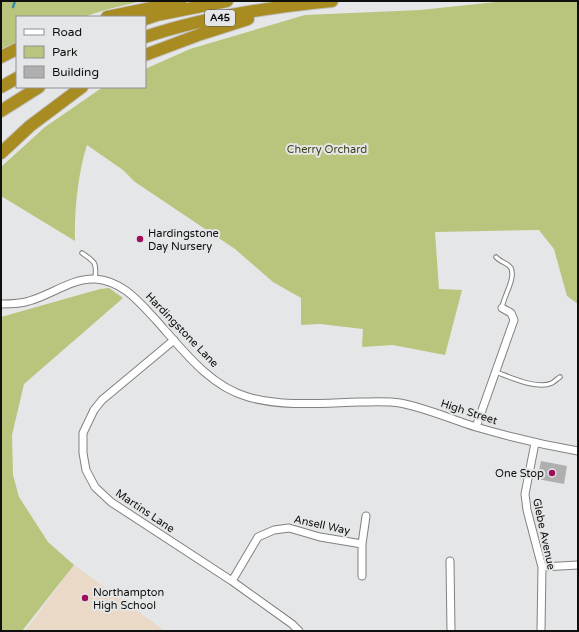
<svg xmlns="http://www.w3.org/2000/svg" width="579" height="632" font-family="'Varela Round',sans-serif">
<rect width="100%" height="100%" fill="#e5e6e7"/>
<path fill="#ebd9c8" d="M74 565 165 631H25Z"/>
<path fill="#b9c47d" d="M1 1H142L105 10 83 17H17V42L1 49Z
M506 1H578V304L567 296 554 249 539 230 435 232 439 289 462 290 445 355 393 345 362 347 363 329 320 324 301 325V298L273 282 235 249 135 182 123 170 87 145C78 172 74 213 75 241L1 196V167L45 127 103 87H145V69L190 49 305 15 420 10Z
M109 288 123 298 24 384 12 435 13 475 19 497 48 542 74 565 22 631H1V317L100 289Z"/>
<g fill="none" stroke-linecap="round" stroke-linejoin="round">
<path stroke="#398da7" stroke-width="2.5" d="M13 7 15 1"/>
</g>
<path fill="#b0afb0" d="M541 461 567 466 564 484 537 479Z"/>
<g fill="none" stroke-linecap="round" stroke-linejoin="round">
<defs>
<path id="lane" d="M82 253C95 262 97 262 95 279
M496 257C500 262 508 263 511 268 516 279 503 297 502 308
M496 372C510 377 537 390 552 383 555 381 557 379 560 377"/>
<path id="street" d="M1 304C10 304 20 304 29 301 51 295 72 278 95 279 123 281 139 302 156 320 182 349 209 386 248 397 284 407 322 403 359 402 372 402 387 401 400 403 426 408 451 419 476 427 510 437 544 445 578 451
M174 340 102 400 94 410 83 433V453L86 470 95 487 111 502 232 581 292 624 299 631
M476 427 514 320 511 313 502 308
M535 443 525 494 527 510 542 567 541 631
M450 561 451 631
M542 567 578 565
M362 576V544L366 516
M232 581 258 537 274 530 289 528 320 537 362 544"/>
<path id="highway" d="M107 17 180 2
M145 19 157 15 227 1
M145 37C205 17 269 7 332 1
M145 55 201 34 248 19
M1 57 17 49
M1 87 17 78
M1 111 39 87
M1 153 30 126 82 87"/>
</defs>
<use href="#lane" stroke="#808181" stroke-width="5.5"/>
<use href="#street" stroke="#808181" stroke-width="9"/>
<use href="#highway" stroke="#c1c1c1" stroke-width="14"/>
<use href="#lane" stroke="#fff" stroke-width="3.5"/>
<use href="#street" stroke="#fff" stroke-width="7"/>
<use href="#highway" stroke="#a88b21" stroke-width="12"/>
</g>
<g fill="#9e0f5b" stroke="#e5e6e7" stroke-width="1.5">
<circle cx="140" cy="239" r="4"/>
<circle cx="552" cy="473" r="4"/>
<circle cx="85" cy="598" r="4"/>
</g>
<g text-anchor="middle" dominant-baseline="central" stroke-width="4" stroke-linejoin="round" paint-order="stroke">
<rect fill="#e5e6e7" stroke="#4f5050" stroke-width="1" x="205" y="10" width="30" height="16" rx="3"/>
<g font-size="10" font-weight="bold" fill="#0f0f0f">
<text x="220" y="18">A45</text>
</g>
<g font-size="11" fill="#3e431c" stroke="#e5e6e7">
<text x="327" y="149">Cherry Orchard</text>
</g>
<g font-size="11" fill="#0f0f0f" stroke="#e5e6e7" text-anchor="start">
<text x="148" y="233">Hardingstone<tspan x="148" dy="13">Day Nursery</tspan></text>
<text x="544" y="473" text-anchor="end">One Stop</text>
<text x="93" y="592">Northampton<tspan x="93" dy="13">High School</tspan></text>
</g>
<g font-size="11" fill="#0f0f0f" stroke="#e5e6e7">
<text transform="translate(182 330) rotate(46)">Hardingstone Lane</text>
<text transform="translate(469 412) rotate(18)">High Street</text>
<text transform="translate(145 511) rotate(34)">Martins Lane</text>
<text transform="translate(322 525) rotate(12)">Ansell Way</text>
<text transform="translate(544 534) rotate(78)">Glebe Avenue</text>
</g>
</g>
<rect width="579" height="632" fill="none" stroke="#0f0f0f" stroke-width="4"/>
<rect x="16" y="16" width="130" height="72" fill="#e5e6e7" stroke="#8f9091"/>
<rect x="24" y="29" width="20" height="6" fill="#ffffff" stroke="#8f9091"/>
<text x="52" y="36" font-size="12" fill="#0f0f0f">Road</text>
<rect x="24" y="46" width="20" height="12" fill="#b9c47d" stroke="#8f9091"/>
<text x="52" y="56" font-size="12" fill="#0f0f0f">Park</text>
<rect x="24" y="66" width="20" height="12" fill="#b0afb0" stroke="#8f9091"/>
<text x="52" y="76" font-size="12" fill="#0f0f0f">Building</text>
</svg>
